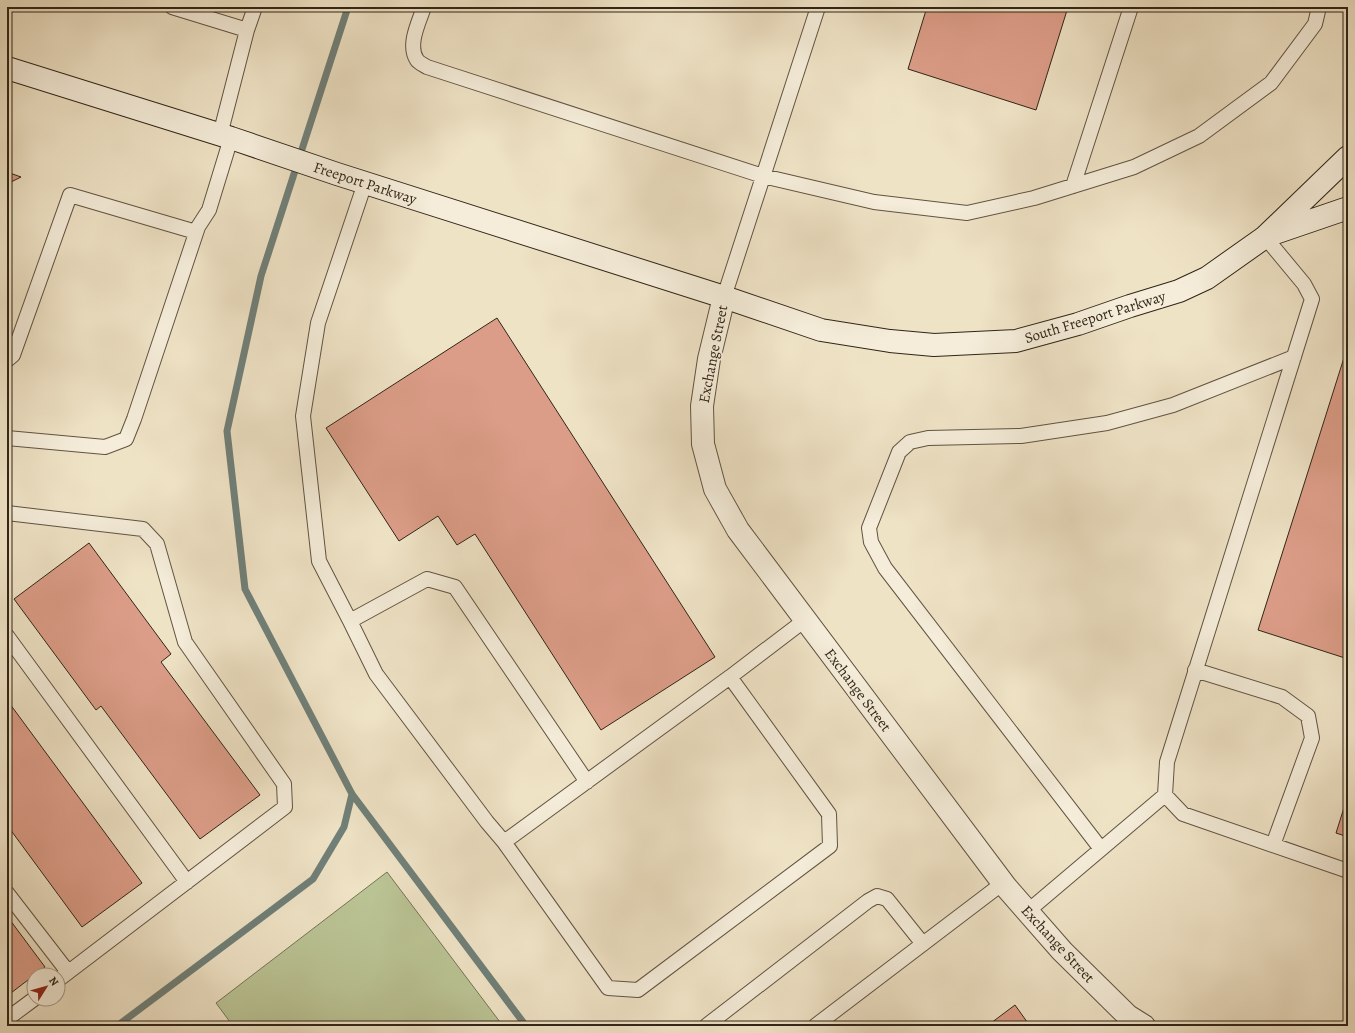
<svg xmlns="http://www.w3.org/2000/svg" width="1355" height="1033" font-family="Alegreya,serif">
<rect width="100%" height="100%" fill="#efe3c6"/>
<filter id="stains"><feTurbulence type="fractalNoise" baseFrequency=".005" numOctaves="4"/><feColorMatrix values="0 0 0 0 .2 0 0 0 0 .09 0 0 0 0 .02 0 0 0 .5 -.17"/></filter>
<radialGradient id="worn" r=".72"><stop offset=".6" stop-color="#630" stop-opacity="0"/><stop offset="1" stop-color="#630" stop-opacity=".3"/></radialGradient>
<path fill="#bac394" stroke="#757456" d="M387 872 503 1026H233L216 1003Z"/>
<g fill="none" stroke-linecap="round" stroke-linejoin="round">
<path stroke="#708079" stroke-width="7" d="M348 7 261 276 227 431 245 589 352 794 526 1026
M117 1026 313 879 344 827 352 794"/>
</g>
<path fill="#dc9d88" stroke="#302517" d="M927 7H1068L1036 110 908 69Z
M7 172 21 177 7 184Z
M497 318 715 657 601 730 475 534 457 545 438 516 399 541 326 428Z
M1348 345V659L1258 630Z
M89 543 171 654 161 662 260 795 200 839 101 706 96 710 14 599Z
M7 700 142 883 82 927 7 825Z
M1348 795V837L1336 833Z
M7 916 45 967 7 996Z
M1015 1005 1030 1026H987Z"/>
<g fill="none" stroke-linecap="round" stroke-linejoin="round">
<defs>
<path id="service" d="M172 7 247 30
M424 7C419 22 407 45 417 60 419 63 424 65 427 67L763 176 874 202 967 213 1034 198 1134 167 1199 136 1271 83 1315 24 1319 7
M220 135 247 30 255 7
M365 183 318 323 303 416 319 561 350 621 376 674 487 822 504 842 608 988 638 990 830 846 829 814 730 677 805 620
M1073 186 1131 7
M1265 237 1304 284 1312 299 1167 762 1165 795 1183 814 1348 871
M724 297 818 7
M7 360 13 355 70 195 196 232
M7 438 105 447 126 439 134 419 198 227 209 210 231 138
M7 513 143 529 157 544 185 642 284 784 285 807 58 980
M350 621 427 579 455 587 587 782
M7 636 187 882
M1195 670 1282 697 1308 716 1312 738 1273 845
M504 842 730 677
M1101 849 885 568 871 542 869 528 899 452 910 442 928 438 1021 436 1107 423 1173 405 1294 357
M7 893 68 972
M1028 911 1165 795
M7 1019 34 999
M706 1026 868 901 877 896 887 899 923 944
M815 1026 1003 883"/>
<path id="minor" d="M724 297 709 359 702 406 703 444 715 489 738 530 1006 887 1062 951 1128 1016 1144 1026"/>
<path id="secondary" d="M7 68 231 138 337 174 724 297 821 330 890 341 934 345 1016 341 1078 324 1130 306 1179 291 1207 278 1265 237 1348 157
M1272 234 1348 208"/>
</defs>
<use href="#service" stroke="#605443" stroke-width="16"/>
<use href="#minor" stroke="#605443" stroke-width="24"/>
<use href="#secondary" stroke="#302517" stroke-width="24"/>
<use href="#service" stroke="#f5edda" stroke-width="14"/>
<use href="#minor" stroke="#f5edda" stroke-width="22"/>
<use href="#secondary" stroke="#f5edda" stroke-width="22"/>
</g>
<g text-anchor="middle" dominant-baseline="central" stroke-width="4" stroke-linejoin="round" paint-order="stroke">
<g font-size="15" fill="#302517" stroke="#f5edda">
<text transform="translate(365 183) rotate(18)">Freeport Parkway</text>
<text transform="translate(1095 317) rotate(-17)">South Freeport Parkway</text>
<text transform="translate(713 354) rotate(-79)">Exchange Street</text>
<text transform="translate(858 690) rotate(53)">Exchange Street</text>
<text transform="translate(1058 944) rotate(47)">Exchange Street</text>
</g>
</g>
<rect width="1355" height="1033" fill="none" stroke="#efe3c6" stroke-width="24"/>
<rect x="8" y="8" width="1339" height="1017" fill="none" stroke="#302517" stroke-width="2"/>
<rect x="12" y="12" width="1331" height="1009" fill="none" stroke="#302517"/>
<g transform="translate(46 987) rotate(53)"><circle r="19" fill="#f5edda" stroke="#a69d8c"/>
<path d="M0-3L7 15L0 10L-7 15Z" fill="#8f2418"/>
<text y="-6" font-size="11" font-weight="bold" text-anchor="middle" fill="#302517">N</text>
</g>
<rect width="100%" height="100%" filter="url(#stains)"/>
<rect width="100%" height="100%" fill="url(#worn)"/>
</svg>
